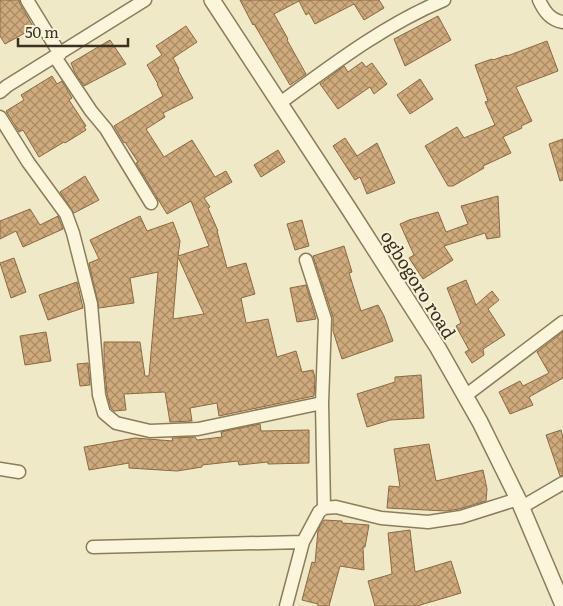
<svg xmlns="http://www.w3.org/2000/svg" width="563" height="606" font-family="Literata,serif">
<defs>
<pattern id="building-cross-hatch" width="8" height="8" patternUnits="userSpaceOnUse" patternTransform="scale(1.25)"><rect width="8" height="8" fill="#cfaa7c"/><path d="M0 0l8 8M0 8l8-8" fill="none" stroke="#a98b65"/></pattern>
</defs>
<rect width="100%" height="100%" fill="#f0e9c7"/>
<path fill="url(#building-cross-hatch)" stroke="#8c6941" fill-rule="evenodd" d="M0 0H19L20 4 34 28 5 44 0 36Z
M240 0H379L384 8 364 20 354 4 315 24 309 13 306 15 299 1 274 14 288 39 287 40 306 74 290 85 254 24 253 25Z
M438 16 451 40 405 66 394 39Z
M186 26 197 42 173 58 179 69 178 70 193 98 163 113 165 117 146 129 164 157 192 140 215 177 226 171 232 182 204 198 210 207 208 208 218 231H217L227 268 246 263 255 294 241 298 246 323 268 319 277 357 296 351 302 372 313 370 315 378 314 396 219 416 217 403 190 408 192 421 170 422 165 392 124 394 126 410 114 411 111 408 107 394 104 360V342H140L145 376H149L158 272 130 278 134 303 99 308 89 263 99 259 90 240 140 216 147 231 173 222 180 241 178 256 209 246 191 201 167 214 136 163 138 162 125 142 124 143 114 126 163 96 157 84H158L147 65 162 55 156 46ZM178 257 204 314 173 319Z
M110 40 126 64 84 86 75 73 71 63Z
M547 41 558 71 516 87 532 121 521 126 522 128 503 137 511 153 483 166 484 168 453 186H448L425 146 457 127 464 138 495 125 485 102 488 101 475 65 492 59 493 60 507 55V56Z
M362 62 366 67 372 63 387 84 374 94 370 87 338 109 320 84 344 66 348 72Z
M52 76 57 84 62 81 72 98 69 100 86 126 84 127 86 130 65 143 64 142 39 157 23 130 19 132 6 111 24 100 21 95Z
M420 79 433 99 410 114 397 95Z
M345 138 357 156 377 143 395 183 367 194 360 177 355 180 333 146Z
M563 139V180L560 181 549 144Z
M278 150 285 162 261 177 254 165Z
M85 176 99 200 74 213 60 192Z
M498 196 500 237 487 239 485 233 444 246 453 260 423 279 409 258 414 255 400 224 409 220 438 212 446 232 468 224 461 206Z
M30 209 40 225 58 216 63 229 23 247 16 231 0 239V221Z
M302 220 309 246 295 250 287 224Z
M344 246 352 272 349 273 361 311 378 305 384 316 393 341 342 359 333 331V317L313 256Z
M14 258 26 292 11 298 0 263Z
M466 280 476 305 492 291 499 300 488 309 505 335 483 349 484 355 472 363 465 352 469 350 456 326 461 323 447 288Z
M77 282 83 308 48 320 39 295Z
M306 285 316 319 297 322 290 288Z
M46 332 51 361 25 365 20 336Z
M563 332V378L529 397 533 405 510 414 499 392 520 381 523 386 549 373 537 352Z
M88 363 90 385 80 386 77 364Z
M421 375 424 418 390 420 367 427 357 394 395 382V377Z
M260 424 261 431 309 430V463L268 464V462L239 465 238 461 202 465V467L177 471 129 468V463L89 470 84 447 135 438 173 441 172 438 195 437 197 440 222 437 221 432Z
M561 430 563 437V475L560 476 546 435Z
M429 444 436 481 483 470 487 489 486 501 459 509 446 511 387 508 389 486 400 487 394 449Z
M324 520 342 521V523L369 525 365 547H363L364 570 340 566 329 606H318V604L302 600 312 562 315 563 318 530Z
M410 530 415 572 451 561 461 593 417 606H375L368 581 392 574 388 533Z"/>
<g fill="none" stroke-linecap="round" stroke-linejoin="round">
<defs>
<path id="minor" d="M27 0 60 54
M539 0C544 11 550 20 563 22
M55 57 91 111 106 129 151 203
M0 92 7 86 145 0
M280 103C332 65 384 25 444 0
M0 117 28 162 66 214 73 233 91 304 99 395 104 413 116 423 150 431 198 429 322 403
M306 260 325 319 322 403 324 508
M465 396 563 322
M0 469 19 472
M522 507 563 483
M93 547 303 542
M286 606 303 542 319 512 324 508 336 507 381 518 428 522 461 517 518 499"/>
<path id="tertiary" d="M212 0 349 209 438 348 480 422 518 499 563 605"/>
</defs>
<use href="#minor" stroke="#8c7c5c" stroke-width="15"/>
<use href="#tertiary" stroke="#8c7c5c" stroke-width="18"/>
<use href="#minor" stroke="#faf5db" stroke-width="12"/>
<use href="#tertiary" stroke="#faf5db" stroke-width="15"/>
</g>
<g text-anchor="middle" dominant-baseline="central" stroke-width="4" stroke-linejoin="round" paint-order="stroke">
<g font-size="18" fill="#3c3120" stroke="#f7f2d7">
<text transform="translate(419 284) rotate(58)">ogbogoro road</text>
</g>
</g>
<path d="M18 38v8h110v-8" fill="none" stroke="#3c3120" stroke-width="2.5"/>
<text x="25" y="38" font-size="15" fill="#3c3120" stroke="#f7f2d7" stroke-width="4" paint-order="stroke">50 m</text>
</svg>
